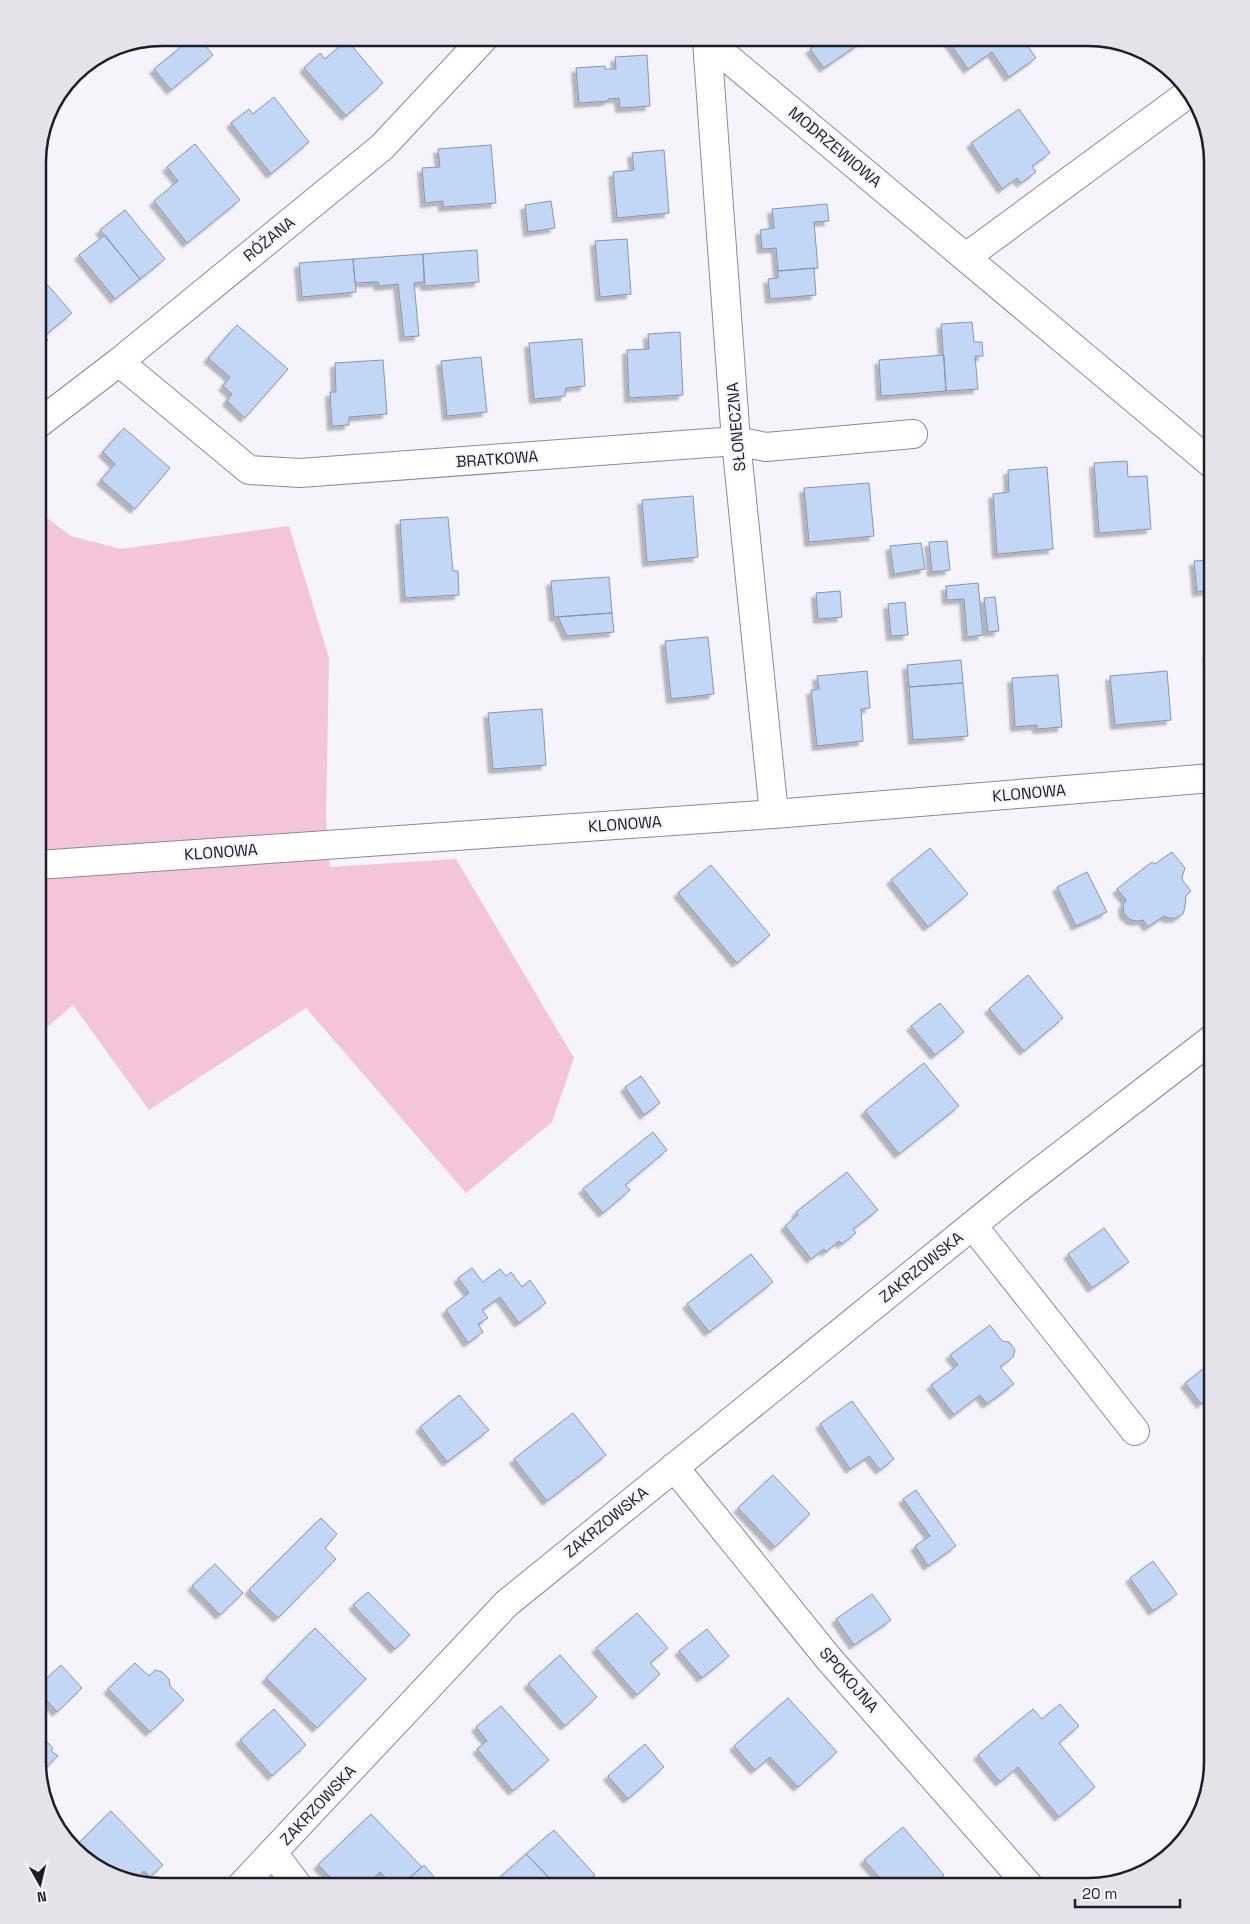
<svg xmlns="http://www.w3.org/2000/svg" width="1250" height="1924" font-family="'Space Grotesk',sans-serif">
<defs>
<filter id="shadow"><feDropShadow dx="-4.5" dy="4.5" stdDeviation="1" flood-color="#0004"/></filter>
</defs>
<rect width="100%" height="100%" fill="#f5f4fb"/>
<path fill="#f4c5d9" d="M38 511 71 536 121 549 289 526 329 658 326 818 330 867 456 859 574 1058 552 1122 466 1193 306 1008 149 1110 73 1005 38 1035Z"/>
<path fill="#c2d6f6" stroke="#8396b4" filter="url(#shadow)" d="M192 38H199L213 55 171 90 154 69Z
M817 38H867L824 68 810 49 820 42Z
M946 38H1022L1036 58 1009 77 992 52 968 69Z
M347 40 383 83 346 116 304 68 320 53 325 59Z
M105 54 68 83 74 74Z
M647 55 650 106 620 108 619 98 608 99V101L579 103 576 68 605 66V69H616L615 57Z
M274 97 309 142 271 174 231 123 249 109 253 114Z
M1019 109 1050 153 1032 166 1036 172 1021 183 1017 178 1002 189 971 143Z
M195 144 240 200 187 243 154 201 178 181 167 167Z
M491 145 496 203 443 207V201L425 203 422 168 440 167 438 149Z
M664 150 669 213 617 218 613 172 634 170 632 153Z
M551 201 555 228 528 232 525 205Z
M827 204 829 221 814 222 818 268 778 271 776 248 762 249 760 230 774 228 772 209Z
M125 210 165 259 140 279 100 230Z
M105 235 140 279 115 299 79 255Z
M627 239 631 294 600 297 595 241Z
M477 250 479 282 425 286 423 254Z
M423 254 424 282 414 283 419 336 404 337 398 284 379 286 378 282 355 283 353 259Z
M353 259 356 292 302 297 299 263Z
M814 268 816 295 770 299 768 279 778 278V271Z
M45 282 72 313 44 336 48 340 38 349V287Z
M972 322 974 342H982L983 356H975L978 389 946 391 941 324Z
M237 325 288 369 245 418 227 401 232 394 223 386 230 377 208 358Z
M680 332 683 395 629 398 627 350 649 349 648 334Z
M582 339 585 386 566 388 565 396 534 399 529 343Z
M944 355 946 391 881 396 879 360Z
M481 357 487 412 447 416 441 361Z
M383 360 387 414 349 417V425L332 426 330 392H336L335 363Z
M124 428 170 468 135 509 101 480 115 464 103 452Z
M1127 461 1128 477 1147 476 1151 529 1099 533 1094 463Z
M1047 467 1053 549 997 554 993 494 1009 492 1008 470Z
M869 483 874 536 809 542 804 488Z
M693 496 698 557 647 562 642 500Z
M448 517 453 571H458L459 595 405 598 400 520Z
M947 541 950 570 932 572 929 542Z
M921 543 925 569 894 574 890 546Z
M1212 560V590L1197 592 1194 561Z
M609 577 612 613 554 617 551 581Z
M978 583 983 635 967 637 964 599 947 600 946 586Z
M840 591 842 617 818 619 816 593Z
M995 597 999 631 988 632 984 598Z
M905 602 908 635 891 636 888 604Z
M612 613 614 632 567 636 558 617Z
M708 637 714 694 671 699 665 641Z
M1208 653H1212V707Z
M961 660 963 683 909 687 907 665Z
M867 671 870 708 861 709 863 741 817 746 811 690 819 689 817 676Z
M1167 671 1171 720 1115 725 1110 676Z
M1058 675 1062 727 1037 729V725L1015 727 1012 678Z
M963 683 968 736 913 740 909 687Z
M542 709 546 765 493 769 488 713Z
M930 848 968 894 928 927 891 880Z
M1172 852 1185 868 1182 877 1183 881 1191 891 1186 896 1185 907 1183 914 1176 918H1169L1164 916 1148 927 1143 920 1137 921 1131 920 1124 914 1123 906 1126 900 1117 889 1152 862 1155 864Z
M711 865 770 935 737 963 678 893Z
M1087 872 1107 912 1076 926 1057 887Z
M1028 975 1063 1018 1024 1051 989 1009Z
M940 1003 964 1032 935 1055 911 1026Z
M924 1063 959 1106 899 1154 865 1111Z
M641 1076 660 1103 644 1115 625 1087Z
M653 1132 667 1150 625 1185 630 1190 603 1213 583 1189Z
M847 1172 878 1210 853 1229 856 1233 842 1244 839 1241 826 1252 824 1249 811 1259 785 1226 798 1215 796 1212Z
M1104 1228 1129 1262 1092 1288 1068 1254Z
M751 1254 773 1282 709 1332 687 1304Z
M472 1268 483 1282 500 1269 506 1276 511 1272 522 1287 530 1280 546 1303 519 1323 500 1297 482 1310 488 1318 478 1324 483 1332 468 1343 446 1310 469 1293 458 1278Z
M990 1325 1002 1341 1009 1342 1015 1350 1013 1357 1000 1367 1014 1384 987 1404 980 1395 954 1415 931 1385 958 1365 950 1355Z
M1212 1362V1395L1201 1404 1185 1383Z
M459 1395 489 1430 447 1462 420 1427Z
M852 1401 894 1459 880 1470 869 1456 850 1469 820 1424Z
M573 1413 606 1455 547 1501 514 1459Z
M773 1475 810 1514 775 1547 738 1508Z
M916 1490 956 1546 928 1566 915 1546 930 1536 903 1499Z
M321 1518 337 1534 325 1548 336 1559 278 1618 249 1590Z
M1153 1561 1177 1594 1153 1611 1130 1578Z
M215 1564 243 1593 220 1615 192 1586Z
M368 1592 410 1635 395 1649 353 1605Z
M872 1594 891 1620 854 1645 836 1619Z
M637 1613 668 1648 650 1663 660 1674 637 1695 596 1648Z
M315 1628 366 1679 317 1728 266 1678Z
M707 1629 729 1656 702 1678 679 1651Z
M560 1655 597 1697 565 1726 528 1684Z
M135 1663 149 1676 155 1670 162 1672 169 1679 170 1686 184 1700 150 1732 108 1689Z
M61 1665 82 1688 57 1712 38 1690V1687Z
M788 1698 837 1752 798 1787 770 1757 755 1770 734 1746Z
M1060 1704 1079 1726 1059 1743 1095 1787 1059 1817 1018 1767 1000 1782 978 1755 1033 1709 1042 1719Z
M501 1706 549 1760 513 1791 477 1749 487 1741 476 1727Z
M274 1709 306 1745 272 1776 240 1740Z
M38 1733 53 1748 51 1751 58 1756 41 1772 38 1762Z
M645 1744 664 1767 628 1799 608 1776Z
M111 1811 163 1865 150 1877 144 1871 135 1880 100 1870 76 1846Z
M371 1814 422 1867 400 1886H394L380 1872 365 1886H339L318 1865Z
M903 1827 944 1875 931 1886H887L864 1860Z
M554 1830 595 1875 583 1886H557L526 1854Z
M526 1854 557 1886H490Z
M424 1865 442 1886H400L422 1867Z"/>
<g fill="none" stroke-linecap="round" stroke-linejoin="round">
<defs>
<path id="street" d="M704 38 1212 464
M707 41 736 441 774 814
M966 257 1189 93
M119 362 249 470 300 473 736 441 766 447 913 434
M38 424 119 362 382 147 484 38
M38 865 774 814 1212 778
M973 1226 1135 1431
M674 1467 829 1659 1029 1886
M273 1853 298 1886
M241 1886 506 1604 1016 1190 1212 1039"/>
</defs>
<use href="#street" stroke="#8a86a7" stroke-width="30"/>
<use href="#street" stroke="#fff" stroke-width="28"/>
</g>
<g text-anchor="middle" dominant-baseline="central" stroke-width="4.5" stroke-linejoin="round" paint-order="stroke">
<g font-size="16" fill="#1f1d2a" stroke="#f5f4fb">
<text transform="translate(835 147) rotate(40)">MODRZEWIOWA</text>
<text transform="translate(269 239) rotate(-39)">RÓŻANA</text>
<text transform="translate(736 427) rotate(-95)">SŁONECZNA</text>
<text transform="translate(497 459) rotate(-4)">BRATKOWA</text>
<text transform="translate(1029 793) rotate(-5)">KLONOWA</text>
<text transform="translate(625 824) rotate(-4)">KLONOWA</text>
<text transform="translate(221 852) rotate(-4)">KLONOWA</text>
<text transform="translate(921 1267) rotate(-39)">ZAKRZOWSKA</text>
<text transform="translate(606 1522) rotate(-39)">ZAKRZOWSKA</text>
<text transform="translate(849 1680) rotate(49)">SPOKOJNA</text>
<text transform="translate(318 1805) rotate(-47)">ZAKRZOWSKA</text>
</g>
</g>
<path d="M0 0H1250V1924H0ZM162 46H1088A116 116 0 0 1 1204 162V1762A116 116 0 0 1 1088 1878H162A116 116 0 0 1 46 1762V162A116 116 0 0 1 162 46Z" fill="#e4e3ea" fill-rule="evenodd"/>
<path fill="none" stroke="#1f1d2a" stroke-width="2.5" d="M162 46H1088A116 116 0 0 1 1204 162V1762A116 116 0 0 1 1088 1878H162A116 116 0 0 1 46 1762V162A116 116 0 0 1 162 46Z"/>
<g transform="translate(40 1884) rotate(172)" stroke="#f5f4fb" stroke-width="4" paint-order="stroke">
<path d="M0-4L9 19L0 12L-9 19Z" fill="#1f1d2a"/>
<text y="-8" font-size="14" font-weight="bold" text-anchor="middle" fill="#1f1d2a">N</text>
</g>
<path d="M1075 1899v8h105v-8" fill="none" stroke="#1f1d2a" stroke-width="2.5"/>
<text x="1082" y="1899" font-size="15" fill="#1f1d2a" stroke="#f5f4fb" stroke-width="4" paint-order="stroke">20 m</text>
</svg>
